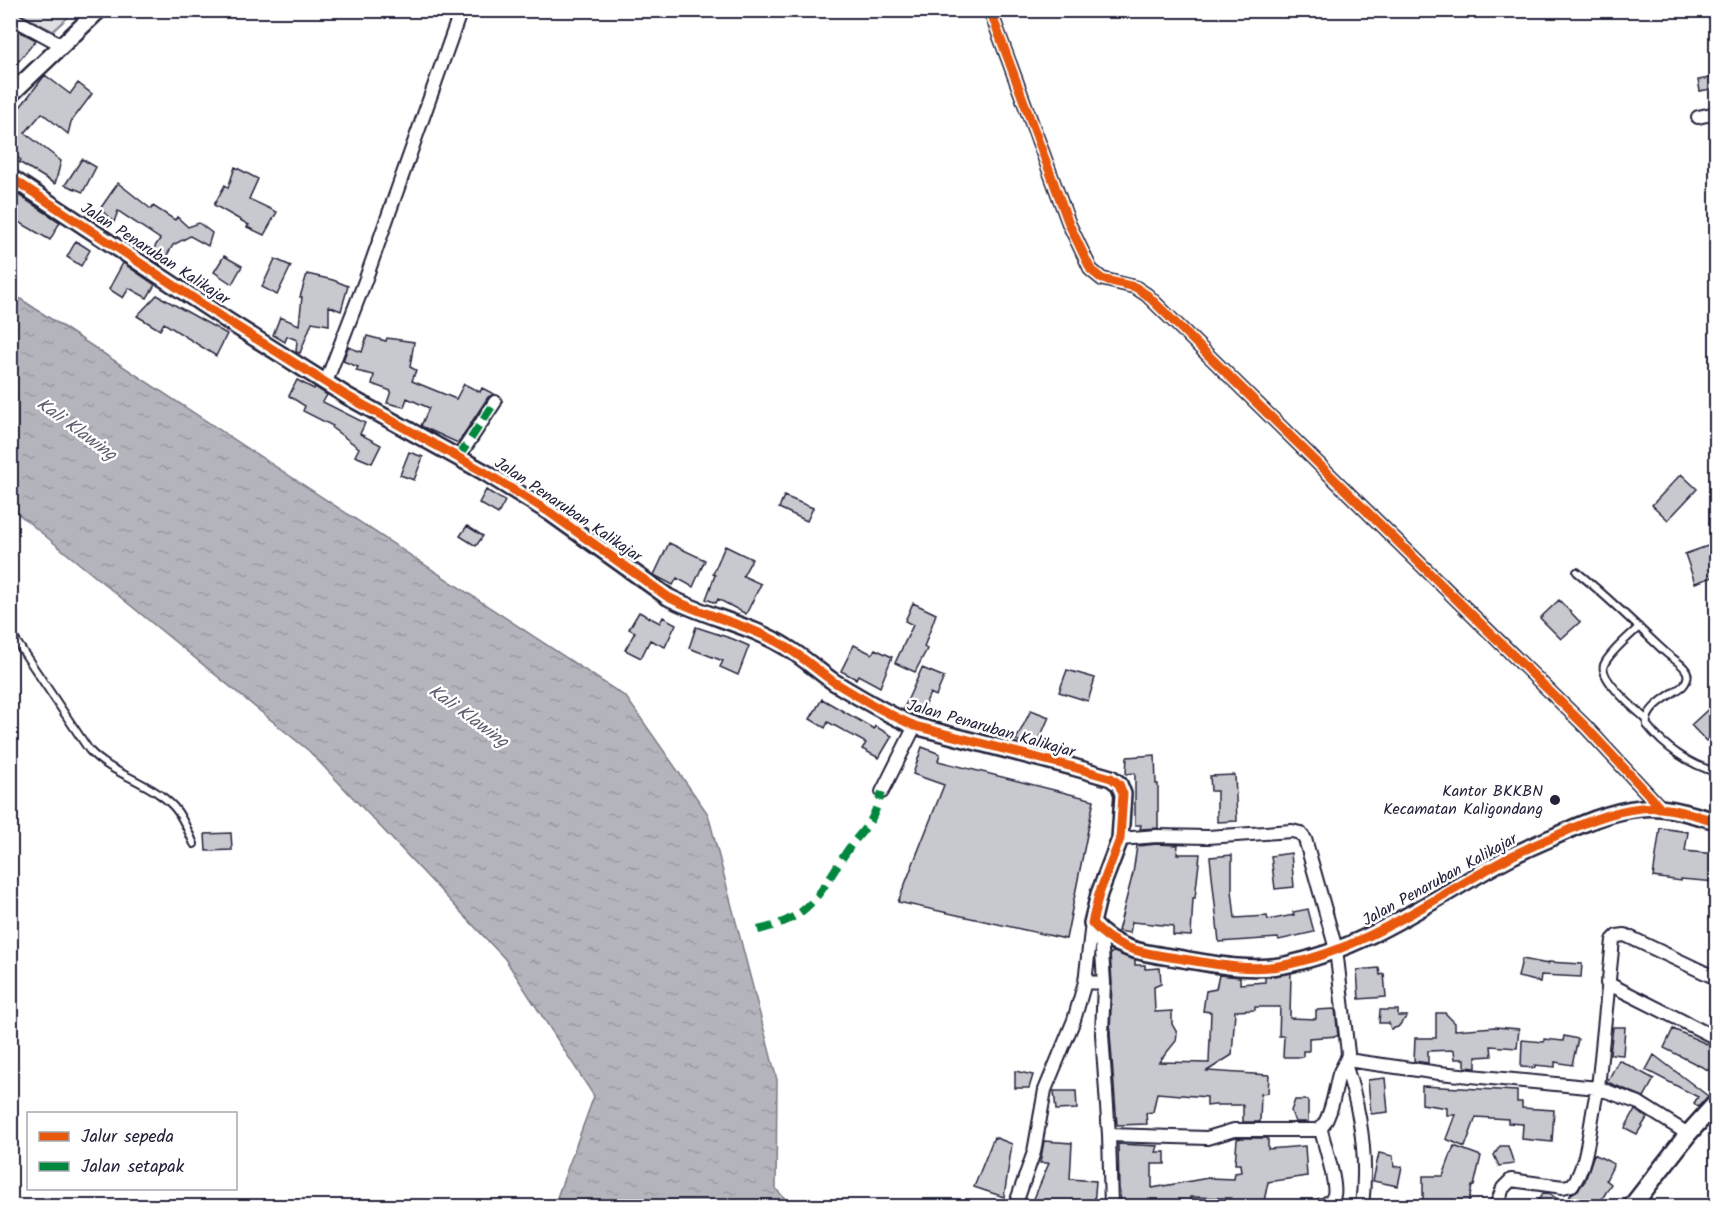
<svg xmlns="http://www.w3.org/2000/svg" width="1727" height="1217" font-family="Kalam,sans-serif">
<defs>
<pattern id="water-ripples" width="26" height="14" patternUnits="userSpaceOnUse" patternTransform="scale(1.5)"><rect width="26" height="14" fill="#b4b4bc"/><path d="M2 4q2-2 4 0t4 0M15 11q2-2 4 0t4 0" fill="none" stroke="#9a9aa2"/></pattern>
</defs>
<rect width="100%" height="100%" fill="#fff"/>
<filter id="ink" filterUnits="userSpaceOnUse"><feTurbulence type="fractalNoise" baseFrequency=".0167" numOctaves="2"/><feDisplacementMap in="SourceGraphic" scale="12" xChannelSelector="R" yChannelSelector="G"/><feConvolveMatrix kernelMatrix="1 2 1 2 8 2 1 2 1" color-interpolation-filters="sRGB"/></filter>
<g filter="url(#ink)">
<path fill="#dfdfe2" stroke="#80808e" stroke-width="1.5" d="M15 11H75L53 31Z"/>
<path fill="url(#water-ripples)" stroke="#7a7a88" stroke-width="1.5" d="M10 292 626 697 708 814 777 1080 776 1189 792 1206H532L556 1200 594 1096 505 959 309 751 11 508Z"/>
<path fill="#c8c8cf" stroke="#22223b" stroke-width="1.5" d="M13 28 36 40 10 72V31Z
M45 75 70 94 78 83 92 94 71 122 68 134 42 113 25 133 61 161 55 184 19 162 21 160 10 152V144L18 135 10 129V120Z
M1716 77V88L1700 91 1698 80Z
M82 159 96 167 83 192 65 185Z
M235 167 258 179 249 199 277 212 264 235 247 227 249 225 214 205 225 185 228 188Z
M118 183 151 209 153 206 175 220 177 217 188 227 199 223 212 233 208 246 190 236 173 245 161 265 148 257 160 239 118 211 114 222 100 209Z
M17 194 60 222 50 240 19 222 10 236V204Z
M76 241 90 250 81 266 67 257Z
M224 256 242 266 232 284 214 272Z
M275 259 291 266 277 295 262 287Z
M123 263 155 285 147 298 129 288 123 298 109 289Z
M307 274 333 280 348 286 341 311 329 306V325L312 322 300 353 296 352 297 340 287 336 285 342 273 335 280 317 299 325 302 297H300Z
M157 295 227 334 216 356 164 323 160 330 137 316Z
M367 336 386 341 387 338 414 342 410 367 416 370 412 381 456 399 464 384 480 392 482 388 494 394 488 397 458 443 421 426 429 408 407 398 404 407 387 403 391 391 372 384 374 375 356 371 358 367 343 361 348 347 362 352Z
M297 380 314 389 315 387 327 395 323 402 365 423 360 434 381 445 372 463 355 456 359 448 332 428 333 426 303 411 305 406 289 396Z
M409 452 423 457 414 480 400 475Z
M1681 474 1697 489 1668 520 1652 505Z
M486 490 505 501 498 514 479 503Z
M784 496 813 508 807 521 779 508Z
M467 526 483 536 476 546 460 536Z
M669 543 705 560 693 587 677 578 673 585 654 575Z
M1716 543V576L1695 583 1685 554Z
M725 546 752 559 743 576 761 584 746 614 718 599 716 603 706 599 715 575 713 574Z
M1559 600 1580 622 1561 639 1540 618Z
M913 603 936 614 924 647 927 649 915 672 895 663 913 625 905 621Z
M639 612 660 623 663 617 676 624 665 647 650 640 641 658 625 650 635 632 629 629Z
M696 627 733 639 749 646 738 675 720 667 723 661 689 648Z
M854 645 872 654 875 649 892 657 880 687 858 675 856 679 841 671Z
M922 668 944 677 936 696 930 693 920 717 903 710Z
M1067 670 1095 678 1088 701 1059 692Z
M822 699 874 729 875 726 892 736 879 758 862 749 866 743 828 722 825 728 810 719Z
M1716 702V732L1706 741 1691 725Z
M1031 710 1049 717 1036 747 1016 740Z
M922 747 940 754 938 761 1094 800 1066 939 898 902 944 785 913 774Z
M1155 755 1156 784H1158V828L1140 829 1141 825H1135V773L1126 774 1127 757Z
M1235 775 1237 821 1217 822V791H1211L1210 776Z
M1660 828 1688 832 1685 851 1716 854V882L1681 879V881L1653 877Z
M231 833 232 850 206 851 205 834Z
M1157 844 1178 845 1177 854H1200L1195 898H1193L1191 936 1173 935V926L1132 922 1130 933 1118 931 1133 873 1137 846Z
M1291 853 1294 887 1275 889 1271 856Z
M1232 855V890L1235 918 1267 916 1268 920 1294 915 1293 912 1308 909 1314 932 1279 940 1278 938 1219 942 1210 857Z
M1114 952 1135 960V965H1145V969L1160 968 1161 984 1154 987 1155 1012 1172 1011V1024L1177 1033 1176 1041 1159 1062 1209 1063 1211 1012 1203 1011 1206 991 1216 989 1219 975 1240 977V984L1265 982V977L1291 973 1290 1018 1316 1019V1010L1335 1009 1338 1036 1309 1038V1051H1303V1057H1283L1284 1036H1279L1280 1007H1255V1010L1235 1011 1232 1055 1207 1071 1269 1075 1268 1093 1261 1094 1260 1122H1243V1105H1215L1207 1106V1097L1157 1093 1153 1112 1146 1113 1147 1124 1117 1125 1110 1034 1112 983 1110 953Z
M1522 959 1548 964V962L1582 964 1581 977 1541 975 1540 982 1518 977Z
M1379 968 1380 975 1384 974 1386 997 1359 999 1357 970Z
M1380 1010H1398V1016H1407L1398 1027 1391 1029 1389 1023H1379Z
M1436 1013H1445L1455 1023V1030L1495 1027 1519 1029 1517 1048 1491 1046 1492 1056 1476 1057V1068L1465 1067V1059H1455L1454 1050 1428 1051V1063L1414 1061 1415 1038H1436Z
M1613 1027H1625L1623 1055 1610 1054Z
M1673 1029 1716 1048V1074L1664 1048Z
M1564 1036 1578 1039 1572 1065 1555 1062V1067L1535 1065V1068L1521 1067 1522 1040 1544 1042V1039L1563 1041Z
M1654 1055 1708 1096 1698 1107 1694 1103 1698 1097 1646 1070Z
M1619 1060 1654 1079 1644 1097 1607 1082Z
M1015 1071 1033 1075 1029 1088H1015Z
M1385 1078 1388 1112 1371 1114 1368 1080Z
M1422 1086 1517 1091V1102H1522V1108L1554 1110 1552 1142 1522 1139 1523 1124 1508 1123V1119L1476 1117 1465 1147 1446 1139 1455 1115H1447V1108L1422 1104Z
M1054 1091H1076L1077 1109 1056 1110Z
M1295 1100H1308V1122H1295L1291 1111Z
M1635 1110 1647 1118 1637 1134 1625 1128Z
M994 1137 1012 1144 1004 1197 974 1187Z
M1242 1138H1268V1149L1305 1146 1307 1176 1268 1182 1263 1206H1231V1198L1190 1197 1192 1206H1122L1119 1190 1118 1144 1158 1146 1156 1152H1165V1164H1152V1188L1208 1178 1234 1179 1235 1173 1241 1172 1240 1164H1235L1237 1139Z
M1044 1141 1072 1143 1070 1179 1096 1181 1094 1205 1033 1201 1049 1163H1040Z
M1454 1146 1481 1156 1474 1186H1472L1468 1206H1441L1442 1203H1423V1176H1443Z
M1500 1146H1508L1514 1164 1499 1166 1494 1155Z
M1379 1153 1393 1156 1394 1167 1402 1166 1398 1186 1373 1181Z
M1594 1154 1614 1164 1606 1180 1611 1184 1598 1206H1544L1537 1202 1543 1193 1550 1194 1565 1204 1571 1194 1578 1190 1585 1181Z"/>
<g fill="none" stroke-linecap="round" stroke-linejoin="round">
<defs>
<path id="service" d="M1577 572C1608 597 1635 624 1664 651 1670 657 1680 662 1685 669 1690 675 1687 681 1683 686 1671 695 1644 708 1647 725 1664 747 1690 765 1716 772
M1639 627C1629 636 1608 654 1604 665 1599 679 1636 710 1646 719
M10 632 89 750C112 775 150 781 174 807 183 817 188 831 194 844"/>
<path id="minor" d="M990 10 1069 224 1091 270 1102 279 1135 287 1147 295 1586 727 1661 808
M10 17 62 45
M1698 117 1716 113
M326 382 365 281 461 10
M458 458 495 402
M882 792 915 726
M1101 934 1104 983
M1085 982 1104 983 1102 1034 1109 1135 1207 1138 1234 1130H1318C1331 1123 1335 1088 1339 1074 1342 1066 1347 1062 1348 1053L1336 949 1305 839 1300 833 1292 831 1208 837 1157 836 1120 839
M1607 983 1716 1038
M1347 1060 1439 1073 1598 1088C1590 1116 1589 1166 1572 1185L1563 1187 1511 1180 1503 1188 1496 1206
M1345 1064C1361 1111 1368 1158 1362 1206
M1688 1134 1639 1103 1598 1088 1613 940 1617 936 1625 935 1716 978
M1109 1135 1111 1206
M1015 1206 1034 1152 1045 1090 1074 1020 1085 982 1092 923
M1320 1206C1325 1204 1333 1201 1334 1195 1337 1183 1324 1143 1321 1130"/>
<path id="tertiary" d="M10 95 99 10
M10 177 228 321 347 396 486 473 549 512 668 597C706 617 749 624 786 647 803 657 818 671 834 682 860 698 887 714 915 726L1073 767 1111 778 1119 784 1123 794 1120 839 1099 894 1092 923C1115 950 1144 953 1177 958 1213 964 1250 972 1285 965 1369 948 1436 896 1510 857 1523 850 1537 844 1551 838 1579 825 1610 811 1641 808 1665 805 1693 815 1716 821"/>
<path id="secondary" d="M1632 1206 1688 1134 1716 1103"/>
</defs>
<use href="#service" stroke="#22223b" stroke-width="10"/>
<use href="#minor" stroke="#22223b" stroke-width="16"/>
<use href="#tertiary" stroke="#22223b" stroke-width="20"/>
<use href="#secondary" stroke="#22223b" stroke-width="21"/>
<use href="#service" stroke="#fff" stroke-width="6"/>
<use href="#minor" stroke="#fff" stroke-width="12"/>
<use href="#tertiary" stroke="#fff" stroke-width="15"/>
<use href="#secondary" stroke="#fff" stroke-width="16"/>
<path stroke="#00873e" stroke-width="8" stroke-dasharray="15 8" stroke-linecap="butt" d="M458 458 495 402
M758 930C813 917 818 894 847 851 854 840 865 830 872 818 876 810 879 801 882 792"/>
<defs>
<path id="cycleway" d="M990 10 1069 224 1091 270 1102 279 1135 287 1147 295 1586 727 1661 808
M10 177 228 321 347 396 486 473 549 512 668 597C706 617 749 624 786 647 803 657 818 671 834 682 860 698 887 714 915 726L1073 767 1111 778 1119 784 1123 794 1120 839 1099 894 1092 923C1115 950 1144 953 1177 958 1213 964 1250 972 1285 965 1369 948 1436 896 1510 857 1523 850 1537 844 1551 838 1579 825 1610 811 1641 808 1665 805 1693 815 1716 821"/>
</defs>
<use href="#cycleway" stroke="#fff" stroke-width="13"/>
<use href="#cycleway" stroke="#e8590c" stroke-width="9"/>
</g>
</g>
<circle fill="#22223b" stroke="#fff" stroke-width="2" cx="1555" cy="800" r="6"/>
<g text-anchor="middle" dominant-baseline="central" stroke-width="5" stroke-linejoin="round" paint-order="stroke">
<g font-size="16" fill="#22223b" stroke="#fff">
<text transform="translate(155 254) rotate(33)">Jalan Penaruban Kalikajar</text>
<text transform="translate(568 510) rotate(34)">Jalan Penaruban Kalikajar</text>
<text transform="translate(991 729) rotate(16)">Jalan Penaruban Kalikajar</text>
<text transform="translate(1440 880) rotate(-29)">Jalan Penaruban Kalikajar</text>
</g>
<g font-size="16" fill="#22223b" stroke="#fff" text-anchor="end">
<text x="1543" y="791">Kantor BKKBN<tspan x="1543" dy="18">Kecamatan Kaligondang</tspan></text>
</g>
<g font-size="18" font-style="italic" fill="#5c5c6f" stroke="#fff">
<text transform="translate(76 430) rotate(36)">Kali Klawing</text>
<text transform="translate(468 717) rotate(36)">Kali Klawing</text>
</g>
</g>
<rect width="1727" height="1217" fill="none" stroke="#fff" stroke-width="36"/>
<rect x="18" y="18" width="1691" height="1181" fill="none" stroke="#22223b" stroke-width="2" filter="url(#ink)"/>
<rect x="27" y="1112" width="210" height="78" fill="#ffffff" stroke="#a7a7b1" stroke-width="1.5"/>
<rect x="39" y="1132" width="30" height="9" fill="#e8590c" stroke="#a7a7b1" stroke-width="1.5"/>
<text x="81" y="1142" font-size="18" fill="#22223b">Jalur sepeda</text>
<rect x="39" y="1162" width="30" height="9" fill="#00873e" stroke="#a7a7b1" stroke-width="1.5"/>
<text x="81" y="1172" font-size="18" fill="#22223b">Jalan setapak</text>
</svg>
